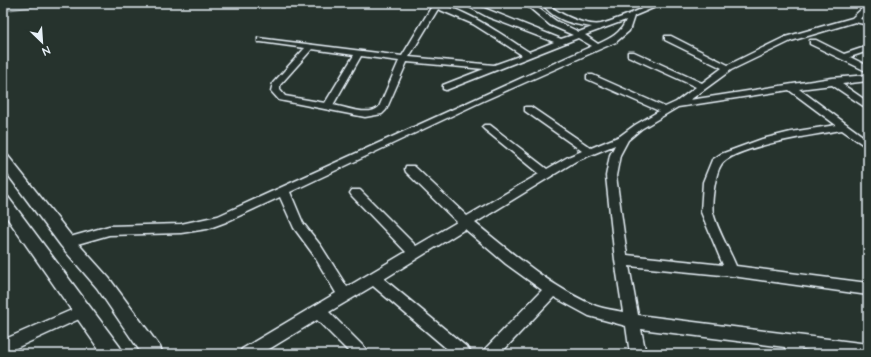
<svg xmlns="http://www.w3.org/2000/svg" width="871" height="357" font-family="'Architects Daughter',sans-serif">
<rect width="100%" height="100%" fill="#26332d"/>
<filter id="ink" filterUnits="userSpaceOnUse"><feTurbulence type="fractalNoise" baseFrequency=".025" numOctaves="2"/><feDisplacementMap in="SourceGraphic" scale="8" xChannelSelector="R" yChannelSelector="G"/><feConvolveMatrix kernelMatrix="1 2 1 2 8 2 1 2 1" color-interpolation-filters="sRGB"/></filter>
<g filter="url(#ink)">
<path fill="#3e4b47" stroke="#939ea0" d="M3 3H60L3 11Z"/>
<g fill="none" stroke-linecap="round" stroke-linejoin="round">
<defs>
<path id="minor" d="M427 3C458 3 502 35 529 52L554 42 488 17 462 3H471L561 39 573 35 550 25 524 3H531L556 21 579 32 592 27C572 24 553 20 542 3H548C556 14 588 27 601 24 620 19 638 10 656 3H665L634 16 629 31 616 42 483 101 290 192 303 223 321 246 347 287 406 252 352 196 350 193 352 190H360L416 246 457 222 406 172 405 169 406 166H414L467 216 539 174 484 129 482 127 484 125H490L547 169 568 157 582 151 525 111V107H531L591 148 620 136 635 125 659 111 587 79V75H593L665 107 676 102 696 87 628 56V52H634L702 83 722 68 665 40V36H671L728 65 785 37 852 18 868 3V9L860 19 868 21V25L855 22 791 41 731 70 690 100 832 78 868 75V81L842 84 868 102V109L832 85 799 89 868 140V148L842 130C819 134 733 146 721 165 715 174 711 203 713 213 718 231 729 249 736 266L868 283V295L732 276 629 266 638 315 868 344V354H836L801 349 803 354H787L785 347 641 329 646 354H630L626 326 589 316 554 297 500 354H482L485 349 542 290 506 264 465 229 384 279 469 349 472 354H453L373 286 329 312 366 349 369 354H351L317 320 261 354H239L242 349 336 293 313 254 294 228 280 197 226 222 207 229 181 233 109 235 67 247 63 245 61 242 63 239 109 226 181 224 218 216 592 46 578 38 446 90 443 89V85L484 69 407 62 386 110 382 114 365 117 279 100 271 91 273 83 305 48 261 42H258V38L402 56 432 6ZM438 9 473 24 522 55 494 65 409 57ZM626 20C621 33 611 38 598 44L585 35ZM312 49 354 55 325 103 285 96 280 90V85ZM361 56 399 61 379 107C369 117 345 107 333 105ZM789 90 836 125 791 132 762 139 721 154 712 160 703 182 701 212 723 265 627 255 616 176 620 155 628 140 641 129 678 107ZM615 145 610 155 606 176 615 260 623 312C615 310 605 309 596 306 554 290 510 251 475 223L576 161Z
M810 40H816L844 54 868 46V51L850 57 868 66V72L810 44Z
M83 305 88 307 90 311 88 315 3 354V340Z"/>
<path id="tertiary" d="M3 155 8 156 73 238 109 278 160 347 163 354H142L97 288 61 246 3 168Z
M3 196 8 197 120 347 123 354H102L3 212Z"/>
</defs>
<use href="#minor" stroke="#e8f1f8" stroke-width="3"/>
<use href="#tertiary" stroke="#e8f1f8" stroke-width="3"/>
<use href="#minor" fill="#26332d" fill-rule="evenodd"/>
<use href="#tertiary" fill="#26332d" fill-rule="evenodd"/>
</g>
</g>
<rect width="871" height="357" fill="none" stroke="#26332d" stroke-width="16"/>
<rect x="8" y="8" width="855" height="341" fill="none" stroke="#e8f1f8" stroke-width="1.5" filter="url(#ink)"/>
<g transform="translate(42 42) rotate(155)" stroke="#26332d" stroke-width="3" paint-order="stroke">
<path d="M0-3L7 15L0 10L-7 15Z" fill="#e8f1f8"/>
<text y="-6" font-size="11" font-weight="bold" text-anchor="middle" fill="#e8f1f8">N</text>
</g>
</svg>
